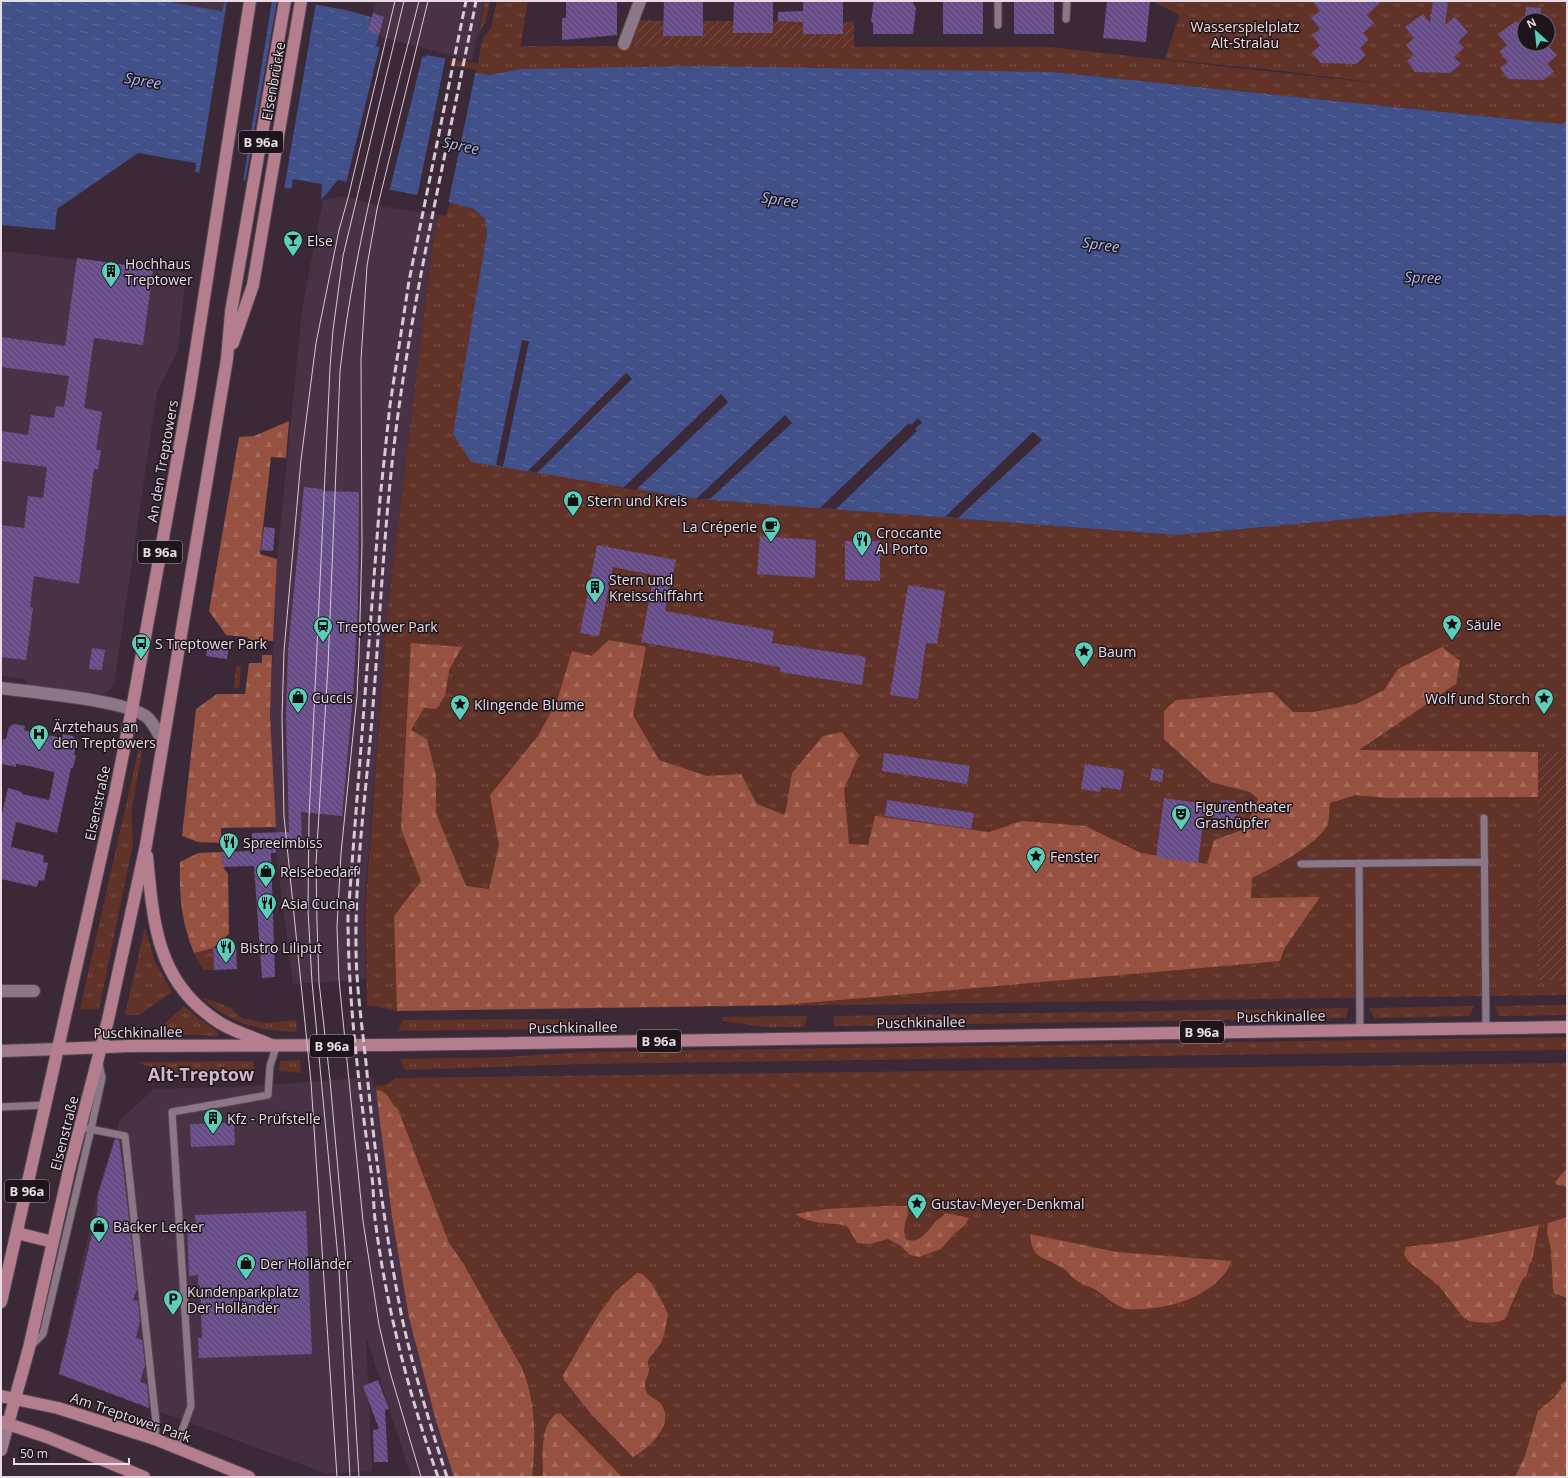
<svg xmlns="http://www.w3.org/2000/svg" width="1568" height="1478" font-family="'Open Sans',sans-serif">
<defs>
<pattern id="grass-tufts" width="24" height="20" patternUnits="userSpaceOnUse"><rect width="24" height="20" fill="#613227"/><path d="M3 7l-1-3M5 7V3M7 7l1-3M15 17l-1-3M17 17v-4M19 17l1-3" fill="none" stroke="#784f46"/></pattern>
<pattern id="forest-firs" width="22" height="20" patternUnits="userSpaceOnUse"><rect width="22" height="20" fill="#965140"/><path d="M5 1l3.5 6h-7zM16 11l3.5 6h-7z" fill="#a56a5c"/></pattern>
<pattern id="garden-furrows" width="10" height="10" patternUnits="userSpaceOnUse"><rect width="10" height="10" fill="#613227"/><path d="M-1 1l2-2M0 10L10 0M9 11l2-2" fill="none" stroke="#784f46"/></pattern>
<pattern id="water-ripples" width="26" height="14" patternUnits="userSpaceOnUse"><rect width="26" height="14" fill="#42508a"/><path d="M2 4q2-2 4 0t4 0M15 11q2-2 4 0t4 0" fill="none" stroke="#5d699a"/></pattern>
<pattern id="building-back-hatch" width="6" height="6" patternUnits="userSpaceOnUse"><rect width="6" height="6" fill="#664d88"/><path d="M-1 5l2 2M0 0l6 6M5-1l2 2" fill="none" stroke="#7c6699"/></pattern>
</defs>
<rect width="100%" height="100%" fill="#3b2938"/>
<path fill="#493245" d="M165 1H225L223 11Z
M376 1H484L472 61 382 37 373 13Z
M343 196 385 207 439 215 432 248 387 614 364 912 366 979 293 984 277 860 270 715 277 559 302 309 323 200Z
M1 251 186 273 178 350 157 392 114 685 104 694 28 684 24 679 1 676Z
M373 1077 380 1114 392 1217 409 1318 436 1421 454 1477H411L366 1336 372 1471 323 1474 322 1472 58 1374 98 1189 120 1120 154 1089 256 1086Z"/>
<path fill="url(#grass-tufts)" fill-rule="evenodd" d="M485 1H490L486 21 478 35Z
M497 1H528L520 48 521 46 1049 47 1409 87 1283 71 1165 59 1179 15 1152 1H1567V121L1560 124 1052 72 521 69 489 75 447 67 449 59 478 64 481 46 484 36 491 28ZM1524 20H1548V44H1524Z
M450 203C464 206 479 208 486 223L496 465 696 499 1177 535 1426 512 1567 516V995L397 1011 367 1005 365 912 387 615 432 248 439 215 446 216Z
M236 666H241L239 688H234Z
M142 734 144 740 131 814 133 844 99 1009H80Z
M145 927 155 962 172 992 139 1015H125Z
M213 948 214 970H203L194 953Z
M202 997 230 1007 241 1018 266 1023 296 1020 297 1032C260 1031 229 1024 202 997Z
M1567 1005V1015L1499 1016 1495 1006Z
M184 1006 198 1018 218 1032V1036L154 1033Z
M1474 1006 1470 1016 1374 1018 1369 1008Z
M1348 1008 1346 1018 834 1026V1016Z
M807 1016 804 1027H766L722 1021V1017Z
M573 1019 571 1024 547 1029 398 1031 403 1020Z
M1567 1037V1050L582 1064 405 1070 400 1059 507 1057 582 1052Z
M300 1060 301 1073 279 1071 280 1061Z
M253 1061 256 1072 177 1073 140 1064V1062Z
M1567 1063V1477H493L392 1105C390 1098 384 1090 376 1090L375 1086 387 1085 395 1078Z"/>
<path fill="url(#forest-firs)" d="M289 421 286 458 271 457 260 554 277 559 273 641 250 640 247 637 226 635 209 611 239 437 254 436Z
M609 640 646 647 633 715 659 760 707 776 741 774 757 804 785 815 792 773 823 736 842 732 859 755 844 789 849 844 868 845 875 816 989 832 1022 821 1085 826 1141 853 1207 864 1214 840 1245 829 1258 799 1250 792 1211 782 1164 739V711L1176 700 1273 692 1293 712H1313L1356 704 1384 690 1398 669 1442 647 1460 661 1456 684 1359 750 1538 752V797L1388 798 1356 795 1330 803C1329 810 1330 822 1326 827 1315 846 1272 868 1252 878L1251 898 1320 897 1284 949 1280 961 783 1005 397 1011 394 916 421 881 401 829 411 643 462 647 449 670 445 696 436 709 424 708 411 730 427 739 436 775V813L466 886 489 889 499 845 490 795 538 736 557 701 572 651 592 656Z
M262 655H272L270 715 276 827 221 828V843L198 842 182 836 196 709 217 694H245L249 663H262Z
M222 852 223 867 228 874 229 934 213 948 194 953C181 922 179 894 180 862L198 853Z
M376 1090C389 1090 389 1103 398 1109L449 1243 463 1263 522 1368C536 1401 536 1441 532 1477H454L436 1421 409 1318 392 1217Z
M1567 1168V1186L1557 1185 1555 1182Z
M884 1206H907C911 1216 900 1226 906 1239 919 1246 929 1229 936 1221 940 1218 943 1217 945 1213L969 1218 965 1225 953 1235 941 1249 919 1257 910 1255 901 1246 888 1239 870 1244 857 1243 848 1227 845 1225C829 1223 809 1224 795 1214L826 1209Z
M1567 1217V1298L1554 1293 1553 1290 1551 1250 1547 1233 1548 1223Z
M1539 1225 1532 1261 1529 1265 1527 1275 1522 1280 1505 1319 1498 1322 1486 1323 1469 1321 1463 1317 1439 1286 1408 1261 1404 1254 1406 1247 1457 1241Z
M1030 1234 1117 1252 1232 1261C1218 1293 1177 1307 1145 1309 1137 1309 1128 1311 1121 1307 1111 1303 1104 1295 1096 1290 1090 1286 1082 1285 1076 1280 1072 1277 1068 1272 1063 1268 1043 1256 1032 1260 1030 1234Z
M637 1273C650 1273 663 1304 668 1314 666 1323 665 1333 662 1341 659 1348 650 1355 648 1361 647 1364 650 1368 649 1371 648 1376 645 1379 645 1385 645 1398 655 1396 661 1404 676 1424 649 1448 633 1457L591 1414 564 1380 563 1375 599 1314 615 1292Z
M1567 1380V1477H1515L1525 1456 1538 1411 1555 1397 1561 1389V1384Z
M557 1413 561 1414 622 1477H543C543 1458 539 1425 557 1413Z"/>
<path fill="url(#garden-furrows)" d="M640 20 663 21V36H690L697 33V36H703V22L705 21H731L734 22V33H772L773 22 775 21 801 20 803 22V34H843V23L854 21V48L631 46Z
M1538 752H1567V980H1539Z"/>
<path fill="url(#water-ripples)" d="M1 1H165L222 11 225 1H294L346 10 371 17 367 31 379 35 376 46 426 57V55L449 59 447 67 489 75 521 69 698 66 1052 72 1560 124 1567 121V516L1426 512 1177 535 696 499 471 462 453 434 487 233 485 219 474 209 429 197 338 180 321 200 322 184 293 179 291 189 195 172 196 163 138 153 57 209 55 230 1 225Z"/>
<path fill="#3b2938" d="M227 1H272L243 182 199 175Z
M277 1 316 3 284 189 245 183Z
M380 45 423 54 389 192 346 183Z
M446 56 451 58 449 65 476 70 448 204 417 197Z
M522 340 529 341 503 467 496 465Z
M626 373 632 379 537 473 528 471Z
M721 394 728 402 636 490 623 488Z
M785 415 792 423 710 499H696Z
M918 418 922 423 915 428 917 431 836 509 820 508 909 423 911 425Z
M1033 432 1042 440 958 518 945 517Z"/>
<path fill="url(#building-back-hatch)" d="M566 1H617V35L562 40V18H566Z
M664 1H703V36H663Z
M734 1H773V33H733Z
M803 1H843V34H803V22L778 21V12L803 11Z
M874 1H912L916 8 913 34H873V24L871 21Z
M943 1H983V34H943Z
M1014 1H1054V34H1014Z
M1107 1H1150L1146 42 1103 38Z
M1312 1H1382L1367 15 1374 23 1363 33 1369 39 1360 48 1366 55 1356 64 1320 63 1312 52 1320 46 1312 35 1320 29 1311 18 1320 11Z
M1433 1H1448L1445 25 1455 17 1468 32 1458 42 1464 48 1454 57 1461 64 1450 73 1415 72 1407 61 1414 55 1406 45 1414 38 1405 27 1423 14 1430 23Z
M1526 7 1541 8 1540 20H1525Z
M373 13 384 17 379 35 367 31Z
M1516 21 1524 32V44H1546L1557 55 1547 64 1554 72 1543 80 1508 79 1500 68 1508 62 1499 52 1507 45 1498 34Z
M77 258 153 269 143 345 94 338 84 408 102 412 96 450H101L98 469H94L79 584 34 576 30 607 33 608 26 660 1 657V525L24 528 28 496 43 498 47 467 1 461V431L28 435 31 415 54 418 56 406 64 407 69 376 1 367V337L65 346Z
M304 487 322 489V491L359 492 358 602 353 696 342 816 301 812 302 847H276V853H271L275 977 262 978 254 866 223 867 222 852 251 851 252 833 289 832 286 717 288 651Z
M264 527 275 528 273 551 261 550Z
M760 536 816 540 815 578 757 574Z
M845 541H880V581L845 580Z
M597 545 676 560 665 611 774 631 772 643 866 657 862 685 780 672V667L641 642 654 575 613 567 599 636 580 633Z
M908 585 945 591 937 644 926 643 918 699 890 695Z
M208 643 229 646 227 659 206 656Z
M92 648 105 650 102 670 89 669Z
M14 724 25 726 24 730 62 738 63 734 73 736 77 741 74 755H76L73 768H71L57 833 16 822 11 847 44 855 43 862 48 863 44 881 39 880 37 887 1 879V818L8 788 22 792V794L49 800 54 776V772L29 766 16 764V767L1 764 3 739H6L9 727Z
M884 753 970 766 967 784 882 771Z
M1085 764 1124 770 1121 790 1101 787 1100 792 1081 789Z
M1152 768 1164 770 1162 782 1150 780Z
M1164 798 1220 806 1221 800 1236 801 1237 816H1235L1233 821 1204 816 1198 863 1156 857Z
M887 800 974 813 971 829 885 816Z
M236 947 237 969 214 970 213 948Z
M234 1123 235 1145 191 1147 190 1124Z
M115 1139 119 1140 124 1176 137 1289 133 1300 138 1301 140 1321 136 1338 142 1340 145 1365 140 1382 147 1384 149 1408 59 1374 97 1213 98 1195Z
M306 1211 312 1354 199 1358 198 1338H202L200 1285H198V1275L189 1276 187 1223 196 1222 195 1215Z
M378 1380 389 1409 385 1410 388 1462H374L373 1430 379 1429 363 1386Z"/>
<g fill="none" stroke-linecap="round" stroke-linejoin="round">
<defs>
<path id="lane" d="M998 1V25
M1066 19 1067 1
M1484 818 1486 1028
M1359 863 1360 1030
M1301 864 1485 862
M1 1107 46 1105
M80 1127 125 1136 156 1422 155 1439
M30 1347 43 1334 91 1129 102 1078 99 1063
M176 1447 191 1406 172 1112 268 1095 270 1066 276 1047"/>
<path id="street" d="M624 44 640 1
M1 688C30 692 129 700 148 718 154 724 158 734 163 741
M1 991H34"/>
<path id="secondary" d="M1 1051 58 1049
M1 1450 8 1424"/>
<path id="primary" d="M233 343 253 285 301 1
M147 856C153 917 155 976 210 1016 227 1030 251 1036 271 1045
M58 1049 130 1046 388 1045 1567 1027
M17 1233 53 1242
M1 1302 115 794 132 709 189 395 250 1
M1 1396 58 1408 155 1439 249 1477
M2 1422 47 1437 144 1477
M8 1424 29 1348 70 1166 108 1020 146 845 227 359 231 312 285 1"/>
</defs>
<use href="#lane" stroke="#554653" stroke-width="9"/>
<use href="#street" stroke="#554653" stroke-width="14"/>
<use href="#secondary" stroke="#554653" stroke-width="14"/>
<use href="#primary" stroke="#554653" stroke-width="14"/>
<use href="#lane" stroke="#8c7787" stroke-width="7"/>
<use href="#street" stroke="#8c7787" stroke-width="12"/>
<use href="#secondary" stroke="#a07a8b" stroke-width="12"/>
<use href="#primary" stroke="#b47e8f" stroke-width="12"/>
<path stroke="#d6cbd4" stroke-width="1" d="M337 1477 311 1082 284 816 282 717 284 651 301 460 316 343 339 230 348 198 395 1
M350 1477 339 1269 312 982 308 910 309 818 330 368 333 330 343 256 404 1
M359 1477 345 1249 330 1080 319 982 317 923 316 863 328 666 340 371C354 245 388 123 419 1
M421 1477 390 1372 379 1325 363 1221 339 980 337 927 341 853 357 696 359 654 362 545 361 360 367 266 377 209 428 1"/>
<path stroke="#d6cbd4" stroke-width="3" stroke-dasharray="8 4" stroke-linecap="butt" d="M438 1477C409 1395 386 1306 375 1219 373 1203 374 1187 371 1171 359 1087 348 1001 348 916L380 499 390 405 409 281 466 1
M447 1477C430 1425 414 1372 402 1318 386 1237 375 1155 367 1073 363 1031 356 988 356 946 355 866 367 786 373 706 381 606 385 506 399 407 418 270 450 136 476 1"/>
</g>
<defs>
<symbol id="bar-pin" viewBox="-11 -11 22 30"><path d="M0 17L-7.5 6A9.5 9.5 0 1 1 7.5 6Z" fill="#5dceb9" stroke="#1d151b"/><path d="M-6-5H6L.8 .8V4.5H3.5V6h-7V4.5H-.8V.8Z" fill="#111"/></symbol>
<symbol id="building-pin" viewBox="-11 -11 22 30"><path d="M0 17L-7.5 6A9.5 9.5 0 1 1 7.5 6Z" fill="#5dceb9" stroke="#1d151b"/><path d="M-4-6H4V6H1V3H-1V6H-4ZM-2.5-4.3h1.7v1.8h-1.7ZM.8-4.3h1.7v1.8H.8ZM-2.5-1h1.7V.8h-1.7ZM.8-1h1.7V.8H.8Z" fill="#111"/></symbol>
<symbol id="shop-pin" viewBox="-11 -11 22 30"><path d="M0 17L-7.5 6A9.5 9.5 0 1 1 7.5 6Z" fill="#5dceb9" stroke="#1d151b"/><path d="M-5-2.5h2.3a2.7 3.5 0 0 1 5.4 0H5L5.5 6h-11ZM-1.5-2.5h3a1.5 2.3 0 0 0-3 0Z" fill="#111"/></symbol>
<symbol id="cafe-pin" viewBox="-11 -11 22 30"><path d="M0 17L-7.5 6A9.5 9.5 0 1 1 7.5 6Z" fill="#5dceb9" stroke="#1d151b"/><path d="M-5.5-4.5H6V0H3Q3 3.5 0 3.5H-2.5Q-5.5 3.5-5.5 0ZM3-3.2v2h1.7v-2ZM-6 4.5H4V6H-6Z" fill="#111"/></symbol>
<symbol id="restaurant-pin" viewBox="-11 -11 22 30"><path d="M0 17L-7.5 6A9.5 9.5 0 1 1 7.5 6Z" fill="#5dceb9" stroke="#1d151b"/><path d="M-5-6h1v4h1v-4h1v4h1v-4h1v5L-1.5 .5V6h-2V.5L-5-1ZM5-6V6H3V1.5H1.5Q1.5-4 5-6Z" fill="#111"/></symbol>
<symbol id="sight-pin" viewBox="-11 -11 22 30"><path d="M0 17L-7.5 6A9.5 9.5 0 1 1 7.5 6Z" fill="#5dceb9" stroke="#1d151b"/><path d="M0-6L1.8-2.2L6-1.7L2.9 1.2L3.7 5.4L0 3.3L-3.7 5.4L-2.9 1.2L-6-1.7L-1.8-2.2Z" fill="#111"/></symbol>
<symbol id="station-pin" viewBox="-11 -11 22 30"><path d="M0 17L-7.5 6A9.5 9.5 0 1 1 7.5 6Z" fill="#5dceb9" stroke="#1d151b"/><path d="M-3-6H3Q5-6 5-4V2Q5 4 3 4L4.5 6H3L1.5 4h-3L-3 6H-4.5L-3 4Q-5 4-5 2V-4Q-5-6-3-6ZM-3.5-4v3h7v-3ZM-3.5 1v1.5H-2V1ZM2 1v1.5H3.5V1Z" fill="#111"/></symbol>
<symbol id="bus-pin" viewBox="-11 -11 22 30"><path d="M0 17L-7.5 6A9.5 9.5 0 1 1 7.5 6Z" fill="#5dceb9" stroke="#1d151b"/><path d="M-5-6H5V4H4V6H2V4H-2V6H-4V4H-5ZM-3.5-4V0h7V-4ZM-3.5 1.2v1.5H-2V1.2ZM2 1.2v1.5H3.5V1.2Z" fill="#111"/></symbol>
<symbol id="hospital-pin" viewBox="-11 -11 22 30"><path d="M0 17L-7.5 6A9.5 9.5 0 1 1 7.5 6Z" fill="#5dceb9" stroke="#1d151b"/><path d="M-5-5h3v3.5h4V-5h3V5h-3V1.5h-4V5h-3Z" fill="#111"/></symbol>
<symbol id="theatre-pin" viewBox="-11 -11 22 30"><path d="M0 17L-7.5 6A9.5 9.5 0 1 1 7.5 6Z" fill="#5dceb9" stroke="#1d151b"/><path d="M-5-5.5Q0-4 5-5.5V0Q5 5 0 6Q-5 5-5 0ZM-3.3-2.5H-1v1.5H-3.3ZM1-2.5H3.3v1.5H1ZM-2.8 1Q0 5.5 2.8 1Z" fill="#111"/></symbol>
<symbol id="parking-pin" viewBox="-11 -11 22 30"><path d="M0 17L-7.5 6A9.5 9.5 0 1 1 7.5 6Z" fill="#5dceb9" stroke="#1d151b"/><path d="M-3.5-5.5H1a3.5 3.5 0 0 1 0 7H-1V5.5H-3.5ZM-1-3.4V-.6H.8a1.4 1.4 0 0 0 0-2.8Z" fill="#111"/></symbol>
</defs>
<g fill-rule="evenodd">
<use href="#bar-pin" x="282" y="229" width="22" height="30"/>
<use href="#building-pin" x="100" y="260" width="22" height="30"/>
<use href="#shop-pin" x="562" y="489" width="22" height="30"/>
<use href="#cafe-pin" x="760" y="515" width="22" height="30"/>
<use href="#restaurant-pin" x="851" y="529" width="22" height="30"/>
<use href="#building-pin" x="584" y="576" width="22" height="30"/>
<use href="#sight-pin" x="1441" y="613" width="22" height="30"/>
<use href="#station-pin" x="312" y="615" width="22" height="30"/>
<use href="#bus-pin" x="130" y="632" width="22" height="30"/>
<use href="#sight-pin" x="1073" y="640" width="22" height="30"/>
<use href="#shop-pin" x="287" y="686" width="22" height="30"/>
<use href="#sight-pin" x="1533" y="687" width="22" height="30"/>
<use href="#sight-pin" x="449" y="693" width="22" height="30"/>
<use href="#hospital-pin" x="28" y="723" width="22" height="30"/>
<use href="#theatre-pin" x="1170" y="803" width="22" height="30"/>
<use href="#restaurant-pin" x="218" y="831" width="22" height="30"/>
<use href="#sight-pin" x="1025" y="845" width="22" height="30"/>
<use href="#shop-pin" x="255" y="860" width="22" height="30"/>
<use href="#restaurant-pin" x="256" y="892" width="22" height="30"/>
<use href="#restaurant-pin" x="215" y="936" width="22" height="30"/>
<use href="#building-pin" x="202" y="1107" width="22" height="30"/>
<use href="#sight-pin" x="906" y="1192" width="22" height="30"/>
<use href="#shop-pin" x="88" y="1215" width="22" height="30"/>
<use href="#shop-pin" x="235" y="1252" width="22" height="30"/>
<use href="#parking-pin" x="162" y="1288" width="22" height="30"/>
</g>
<g text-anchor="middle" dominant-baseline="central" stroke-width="3" stroke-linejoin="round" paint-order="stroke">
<g fill="#1d151b" stroke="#aba1a9" stroke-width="1">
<rect x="239" y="131" width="44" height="22" rx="3"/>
<rect x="138" y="541" width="44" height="22" rx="3"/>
<rect x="1180" y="1021" width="44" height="22" rx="3"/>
<rect x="637" y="1030" width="44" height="22" rx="3"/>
<rect x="310" y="1035" width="44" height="22" rx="3"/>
<rect x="5" y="1180" width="44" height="22" rx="3"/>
</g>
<g font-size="13" font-weight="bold" fill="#e8dde6">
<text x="261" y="142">B 96a</text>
<text x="160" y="552">B 96a</text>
<text x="1202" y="1032">B 96a</text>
<text x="659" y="1041">B 96a</text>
<text x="332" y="1046">B 96a</text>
<text x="27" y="1191">B 96a</text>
</g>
<g font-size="14" fill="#f2dcd7" stroke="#1d151b">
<text x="1245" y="26">Wasserspielplatz<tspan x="1245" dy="16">Alt-Stralau</tspan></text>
</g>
<g font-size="14" fill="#e8dde6" stroke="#1d151b">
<text transform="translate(273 81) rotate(-80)">Elsenbrücke</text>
<text transform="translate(162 461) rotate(-80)">An den Treptowers</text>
<text transform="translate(97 803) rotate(-78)">Elsenstraße</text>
<text transform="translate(1281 1016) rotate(-1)">Puschkinallee</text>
<text transform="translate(921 1022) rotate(-1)">Puschkinallee</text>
<text transform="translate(573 1027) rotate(-1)">Puschkinallee</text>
<text transform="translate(138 1032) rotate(-1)">Puschkinallee</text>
<text transform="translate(64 1133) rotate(-76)">Elsenstraße</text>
<text transform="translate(131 1417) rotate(19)">Am Treptower Park</text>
</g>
<g font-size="14" fill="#e8dde6" stroke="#1d151b" text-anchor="start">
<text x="307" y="240">Else</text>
<text x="125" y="263">Hochhaus<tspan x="125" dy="16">Treptower</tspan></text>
<text x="587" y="500">Stern und Kreis</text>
<text x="757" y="526" text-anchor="end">La Créperie</text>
<text x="876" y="532">Croccante<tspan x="876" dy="16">Al Porto</tspan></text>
<text x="609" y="579">Stern und<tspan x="609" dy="16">Kreisschiffahrt</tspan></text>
<text x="1466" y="624">Säule</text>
<text x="337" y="626">Treptower Park</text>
<text x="155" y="643">S Treptower Park</text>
<text x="1098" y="651">Baum</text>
<text x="312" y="697">Cuccis</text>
<text x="1530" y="698" text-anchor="end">Wolf und Storch</text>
<text x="474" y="704">Klingende Blume</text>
<text x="53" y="726">Ärztehaus an<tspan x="53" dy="16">den Treptowers</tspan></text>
<text x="1195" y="806">Figurentheater<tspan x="1195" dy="16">Grashüpfer</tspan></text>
<text x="243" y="842">Spreeimbiss</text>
<text x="1050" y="856">Fenster</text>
<text x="280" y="871">Reisebedarf</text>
<text x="281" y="903">Asia Cucina</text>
<text x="240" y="947">Bistro Liliput</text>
<text x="227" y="1118">Kfz - Prüfstelle</text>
<text x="931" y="1203">Gustav-Meyer-Denkmal</text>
<text x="113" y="1226">Bäcker Lecker</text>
<text x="260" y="1263">Der Holländer</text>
<text x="187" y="1291">Kundenparkplatz<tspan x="187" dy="16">Der Holländer</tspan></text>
</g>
<g font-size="15" font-style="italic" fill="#adbdf1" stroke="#1d151b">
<text transform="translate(143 80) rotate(10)">Spree</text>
<text transform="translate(461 145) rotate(12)">Spree</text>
<text transform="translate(780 199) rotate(8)">Spree</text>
<text transform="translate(1101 244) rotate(8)">Spree</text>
<text transform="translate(1423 277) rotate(2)">Spree</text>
</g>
<g font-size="18" font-weight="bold" fill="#d0b9cb" stroke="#1d151b">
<text x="201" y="1074">Alt-Treptow</text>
</g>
</g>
<rect width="1568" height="1478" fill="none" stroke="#e8dde6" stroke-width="4"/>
<g transform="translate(1536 32) rotate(333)"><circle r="19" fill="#1d151b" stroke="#6e656c"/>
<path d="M0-3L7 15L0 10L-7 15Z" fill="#5dceb9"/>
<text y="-6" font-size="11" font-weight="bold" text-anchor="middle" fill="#e8dde6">N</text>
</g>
<path d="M14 1458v6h115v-6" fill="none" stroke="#e8dde6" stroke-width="2"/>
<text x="20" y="1458" font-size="12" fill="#e8dde6" stroke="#1d151b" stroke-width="3" paint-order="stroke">50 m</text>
</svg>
